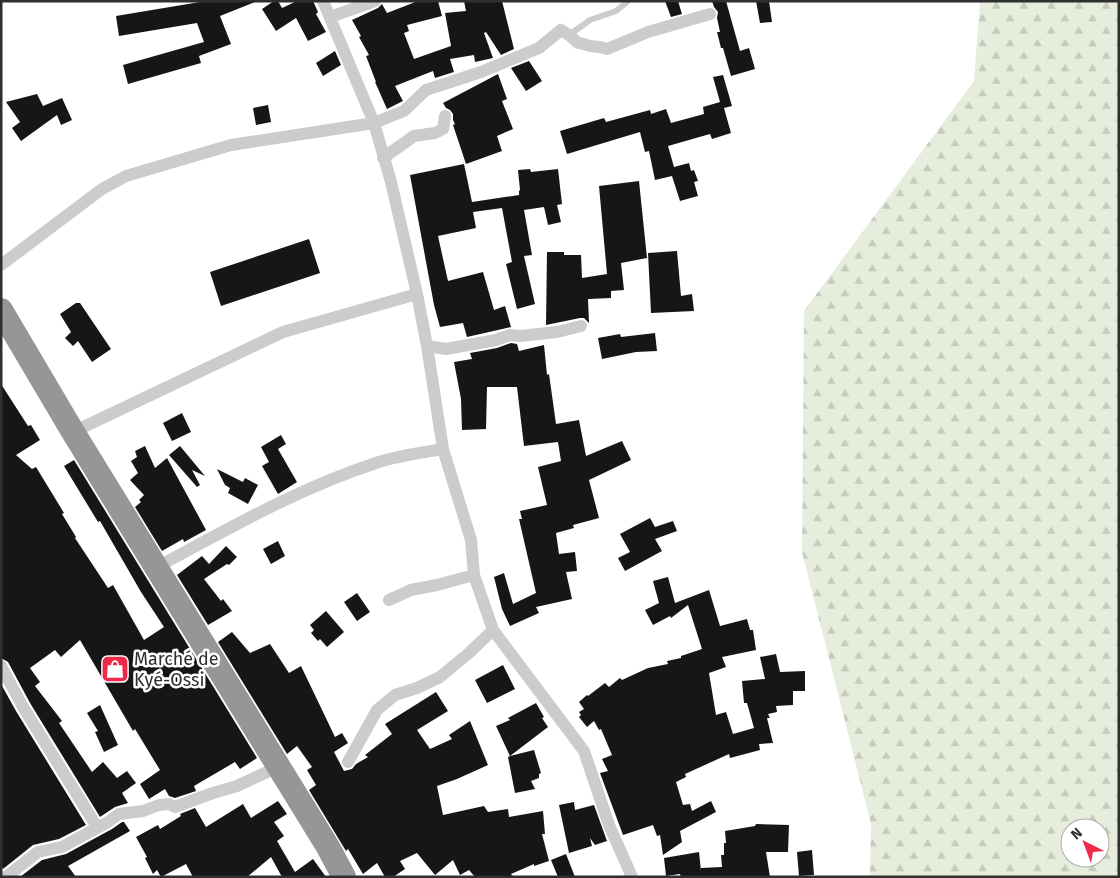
<svg xmlns="http://www.w3.org/2000/svg" width="1120" height="878" font-family="'Fira Sans',sans-serif">
<defs>
<pattern id="forest-firs" width="22" height="20" patternUnits="userSpaceOnUse" patternTransform="scale(1.25)"><rect width="22" height="20" fill="#e7eddc"/><path d="M5 1l3.5 6h-7zM16 11l3.5 6h-7z" fill="#c6ccbd"/></pattern>
</defs>
<rect width="100%" height="100%" fill="#fff"/>
<path fill="url(#forest-firs)" fill-rule="evenodd" d="M980 1H1119V877H870L871 824 802 552 804 311 974 81ZM1070 828H1100V858H1070Z"/>
<path fill="#161616" d="M206 1 255 2 220 16 231 44 199 56 201 63 128 84 123 65 204 42 197 23 119 36 116 16Z
M274 1H278L282 8 297 1H313L318 12 316 14 326 32 308 41 296 18 276 31 262 9Z
M418 1H438L442 16 407 25 409 31 404 33 414 59 451 46 445 13 466 11 464 1H502L514 49 501 55 486 32 484 33 493 58 475 62 474 55 450 59 454 72 435 78 433 71 395 86 403 101 387 109 375 82H376L366 56 369 55 359 37 361 36 352 20 378 8 382 4 387 13Z
M665 1H678L682 14 671 17Z
M712 1H726L740 51 749 48 755 69 731 76 723 48H721L717 32H720L717 18 718 12 714 7Z
M756 1H769L772 22 760 23Z
M335 51 341 65 323 76 316 63Z
M529 61 542 81 526 91 511 68Z
M498 74 507 99 502 101 513 129 497 136 502 151 466 164 453 125 455 124 453 120V114L450 110 446 108 443 103Z
M723 75 732 106 724 108 731 133 712 139 710 134 668 146 674 167 689 163 691 171 694 170 698 181 694 182 698 196 680 201 672 176 655 180 649 151 645 152 640 132 567 154 560 131 604 118 606 122 650 110 651 114 666 109 671 123 704 114 703 107 720 102 713 77Z
M37 94 43 106 62 98 72 120 61 125 57 115 21 141 12 128 20 122 6 102Z
M268 105 271 122 256 125 253 108Z
M464 164 472 202 519 195V191L520 190 518 170 530 169 531 172 558 169 562 204 557 205 561 222 548 225 544 207 524 210 532 255 524 256 535 304 517 309 506 264 512 262 502 208 473 212 476 228 438 236 448 281 483 272 494 310 505 306 511 327 467 337 463 323 440 327 434 305 410 175Z
M639 181 647 258 621 263 624 290 611 291V298L588 299 589 323 584 318H580L546 325 547 252H564V255H581L582 278 607 274 599 186Z
M309 239 320 273 221 306 210 272Z
M677 251 681 296 692 294 694 311 651 313 648 253Z
M76 303H80L111 349 92 362 78 341 73 346 65 338 71 332 60 314Z
M655 333 657 351 636 352 602 359 598 338 620 334 621 337Z
M511 343 517 344 519 351 544 345 547 375 549 374 556 424 579 420 586 456 622 441 631 460 589 480 599 518 573 525 574 528 556 533 559 554 575 552 577 571 566 572 572 599 536 607 539 613 510 626 502 609 494 577 504 573 513 604 536 593 519 519H522L520 511 547 505 538 467 561 461 558 442 524 446 517 387H487L486 429 462 430 461 399 454 362 472 359 470 353 497 348Z
M1 384 28 426 31 425 40 440 16 455 32 469 36 467 64 513 62 514 76 537 75 538 108 588 113 585 144 640 164 627 141 592 100 521 98 522 64 466 74 460 257 758 240 769 235 762 194 786 196 791 175 798 169 796 165 789 149 799 140 784 160 770 135 729 133 731 80 640 61 657 55 650 30 668 40 682 35 686 62 721 59 723 92 772 103 762 117 778 127 771 136 783 122 793 128 803 115 807 100 817 30 703 8 662 1 658Z
M182 413 191 432 172 441 163 423Z
M281 435 286 444 278 449 297 482 278 494 262 466 269 462 261 447Z
M145 446 155 468 167 458 206 530 184 542 183 539 162 551 135 507 141 502 139 500 144 495 130 480 138 473 131 461 137 457 135 451Z
M180 446 205 476 192 470 200 485 197 487 169 455Z
M217 469 243 482 245 478 258 485 248 504 228 493 230 488 225 485Z
M650 518 655 527 673 521 677 531 655 539 662 551 625 571 618 558 630 552 620 534Z
M278 541 285 556 271 564 263 549Z
M226 546 237 557 229 565 227 564 204 579 221 601 223 599 232 611 208 625 177 575 202 556 209 564Z
M668 577 675 603 709 590 720 626 747 619 750 630H753L756 650 722 657 726 667 709 673 716 715 726 712 733 734 754 728 747 703H744L742 681 765 679 760 657 776 654 780 672 805 671V691H793V705L776 706 777 712 768 714 770 718H767L773 743 759 744 760 750 730 758 729 754 685 774 686 777 676 782 683 805 690 804 692 811 711 801 716 812 680 831 682 842 663 855 660 835 657 836 653 825 623 835 600 773 608 771 602 759 612 755 601 729 599 730 594 721 587 727 579 717 581 715 579 712 584 709 579 702 587 695 588 696 605 683 609 687 620 678 622 680 648 668 668 664 667 661 681 658V656L702 649 688 605 671 618 670 616 653 625 645 610 659 603 653 581Z
M357 593 370 612 357 621 344 602Z
M326 611 344 632 327 647 320 639 318 641 311 633 314 630 310 625Z
M232 632 250 653 270 644 289 673 301 666 335 737 342 733 348 743 334 752 344 771 352 769 356 764 368 757 365 755 392 734 385 724 436 692 448 711 417 730 430 749 452 739 449 735 470 721 488 765 457 779 437 786 443 815 484 806 488 812 508 809 509 817 543 811 545 834H542L549 861 534 866V864L511 874 513 877H475L469 870 460 875 453 860 435 875 417 853 400 861 405 869 393 877H385L377 863 363 874 348 849 346 851 309 790 316 785 307 770 312 767 297 746 287 754 218 642Z
M503 665 515 689 487 703 475 680Z
M1 684 16 711 86 825 59 839 33 845 3 869 1 865Z
M536 703 544 717 542 718 548 727 510 756 534 750 541 773 539 774V778L531 781 535 789 515 793 508 757 510 756 496 726 510 720 508 718Z
M100 705 118 745 104 752 95 732 98 731 87 713Z
M278 801 287 814 274 822 284 836 277 841 295 872 313 859 326 877H282L271 857 247 877H193L186 864 161 877 157 870 153 874 145 858 147 857 136 837 158 825 160 829 181 816 180 814 195 808 206 827 243 804 251 818Z
M574 802 575 810 594 805 607 841 595 845 590 838 592 846 569 853 559 805Z
M122 822H124L130 831 68 866 76 877H20L42 860 66 854 112 829Z
M756 824 789 825 788 852H766L770 877H681L680 874 666 876 664 858 699 852 701 871V868L722 867 721 855H724V843H726L725 831 755 826Z
M812 850 814 875 799 876 797 852Z
M566 854 575 877H558L551 860Z"/>
<g fill="none" stroke-linecap="round" stroke-linejoin="round">
<path stroke="#ccc" stroke-width="6" d="M569 35 590 20 616 11 627 2"/>
<path stroke="#ccc" stroke-width="12" d="M323 1 374 123 391 182 417 294 427 346 443 449 471 540 474 575 493 630 584 751 609 825 632 877
M330 17 375 1
M383 158 414 136 435 133 443 129 445 116
M1 265 102 189 126 176 231 145 374 123 404 111 426 90 481 72 539 48 561 30 569 35 578 43C583 43 585 45 590 46 596 47 600 46 607 49L648 32 710 14
M427 346 446 349 496 340 510 335 520 336 557 332 581 326
M73 432 283 332 417 294
M157 567C228 529 299 488 376 463 397 456 420 453 443 449
M389 600 411 590 437 585 474 575
M1 666 23 707 97 827
M348 762 377 710 395 695 417 688 440 677 469 653 493 630
M6 877 38 852 62 847 108 822 119 814 143 811 159 805 169 804 175 807 213 793 237 786 278 767"/>
<path stroke="#969696" stroke-width="24" d="M1 310 73 432 328 847 344 877"/>
</g>
<defs>
<symbol id="shop-square" viewBox="-11 -11 22 22"><rect x="-9" y="-9" width="18" height="18" rx="4" fill="#ed2b49" stroke="#fff"/><path d="M-5-2.5h2.3a2.7 3.5 0 0 1 5.4 0H5L5.5 6h-11ZM-1.5-2.5h3a1.5 2.3 0 0 0-3 0Z" fill="#fff"/></symbol>
</defs>
<g fill-rule="evenodd">
<use href="#shop-square" x="99" y="653" width="32" height="32"/>
</g>
<g text-anchor="middle" dominant-baseline="central" stroke-width="5" stroke-linejoin="round" paint-order="stroke">
<g font-size="18" fill="#2f2f2f" stroke="#fff" text-anchor="start">
<text x="134" y="659">Marché de<tspan x="134" dy="21">Kyé-Ossi</tspan></text>
</g>
</g>
<rect width="1120" height="878" fill="none" stroke="#2f2f2f" stroke-width="5"/>
<g transform="translate(1085 843) rotate(318)"><circle r="24" fill="#ffffff" stroke="#acacac"/>
<path d="M0-4L9 19L0 12L-9 19Z" fill="#ed2b49"/>
<text y="-8" font-size="14" font-weight="bold" text-anchor="middle" fill="#2f2f2f">N</text>
</g>
</svg>
